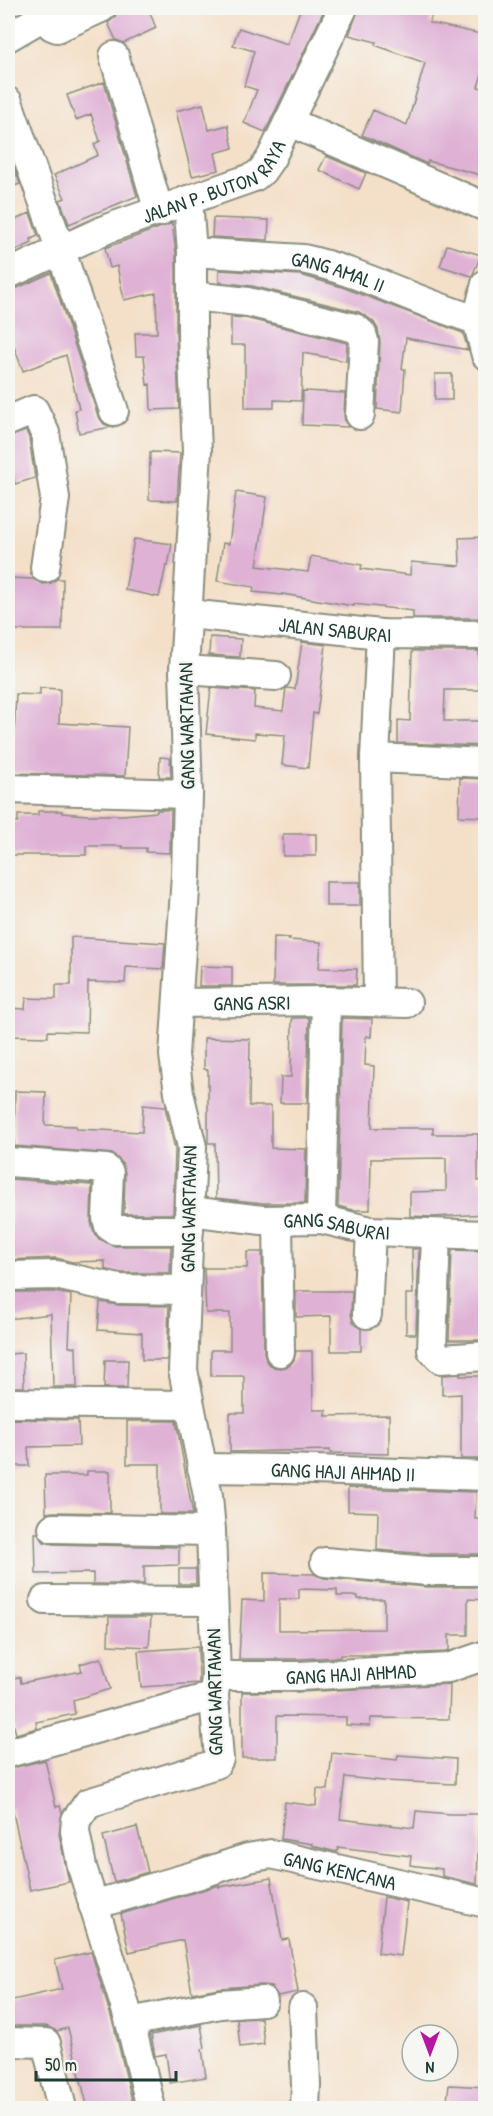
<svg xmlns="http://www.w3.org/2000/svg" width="493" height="2116" font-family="'Patrick Hand',sans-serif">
<rect width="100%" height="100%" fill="#f6f6f2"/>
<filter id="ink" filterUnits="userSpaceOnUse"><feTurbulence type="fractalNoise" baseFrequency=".0167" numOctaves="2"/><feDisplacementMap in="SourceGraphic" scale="12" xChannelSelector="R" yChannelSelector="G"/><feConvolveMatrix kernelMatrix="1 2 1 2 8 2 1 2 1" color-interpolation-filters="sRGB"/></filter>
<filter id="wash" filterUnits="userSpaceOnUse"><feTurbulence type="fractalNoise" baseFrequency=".008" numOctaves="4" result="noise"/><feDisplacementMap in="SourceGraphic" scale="24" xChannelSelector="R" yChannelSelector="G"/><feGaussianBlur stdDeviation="1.35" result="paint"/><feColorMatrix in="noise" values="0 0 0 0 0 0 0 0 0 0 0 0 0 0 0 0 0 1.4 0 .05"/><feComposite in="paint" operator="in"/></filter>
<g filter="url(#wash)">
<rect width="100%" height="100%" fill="#f4e0c9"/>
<g id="blocks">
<path fill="#dfb1d5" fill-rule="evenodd" d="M117 8H148L156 28 124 43 116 40 108 23 115 17Z
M301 8H325L265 132 244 123 257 90 244 86 254 51 233 45 239 28 287 44Z
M359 8H409L432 15 429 23 486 35V61L478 87 486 89V158L481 175 428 161 427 164 362 135 373 110 407 125 425 63 375 45 376 42 349 35Z
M104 82 137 196 69 224 60 200 65 198 54 175 98 155 94 144 100 141 91 114 76 120 67 95Z
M203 104 209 130 228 125 233 148 215 153 219 170 192 176 176 111Z
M8 150 20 184 8 188Z
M326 156 366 173 359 189 319 170Z
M30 213 38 236 31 239 32 243 8 254V223Z
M213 218 269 220 268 240 212 237Z
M172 223 176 253V334L179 409 151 410 150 384 147 385 144 356H136L135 333H157L156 293 124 300 117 266 110 268 105 248Z
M447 245 481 255 472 276 440 266Z
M219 270 300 275 342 287 463 333 468 350 406 338 402 369H405L402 412 377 409 380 342 378 329 373 321 359 312 252 286 219 282Z
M51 273 98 416 104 424 112 427 79 433 75 410 79 409 66 355 23 371 8 330V290L15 289Z
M231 317 245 318 347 343 346 361 303 353 301 401 274 400V408H245V345H231Z
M435 374H452V400H435Z
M303 391 345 393 344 415 345 422 349 427 302 425Z
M26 431 29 438 35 478 15 484 8 457V437Z
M150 452 180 453 177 501 149 500Z
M236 492 267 497 257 566 308 572 311 556 362 565 361 569 410 575 411 562 460 566 459 538 486 537V618H413V611L354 604V606L282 594V595L253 592 254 587 217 581 223 543 229 544Z
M134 539 172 544 168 566H166L159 597 125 590Z
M8 578 33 579 43 584 51 583 57 579H63L62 630H8Z
M210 637 241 639 240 657 209 655Z
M302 642 326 645 317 714 313 713 308 768 282 765 285 735 255 733V739L206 734 211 688 255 691 254 708 283 711 286 688 295 689Z
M412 651H479V690H445L444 721H486V746L398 743V720L410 721Z
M40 688 60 689 59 723 128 727 125 776 8 773 9 738H14L16 694 40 695Z
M160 757 170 758 171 777H159Z
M460 778 486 779V817L459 816Z
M157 810H171L170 853 146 852V848H122V846H86V855H8V822H18V815H38V811H62V813L87 815H122L157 812Z
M283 834H316V856H283Z
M326 882H360V906H326Z
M71 937 165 943 163 969 126 967 125 983 88 982 87 1032 48 1031V1037L8 1036V1008L25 1009 26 998 56 999V985H71Z
M274 937 290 938 289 940 321 942 319 968 357 969 356 985H273Z
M200 966 232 967V986H199Z
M292 1018H309L307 1103H280L281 1077H291Z
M342 1018 372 1019 371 1037 366 1036 365 1065 374 1066 372 1128H433V1134H478V1181L486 1180V1214L433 1217 410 1216V1192L446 1191V1158L371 1159 370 1210H353L338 1206Z
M204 1038 250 1039 249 1106H271V1148L306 1149 305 1203H263L216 1198 215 1143H208V1070L204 1069Z
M15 1091 46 1092 45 1125 76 1126V1129L142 1132 143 1105 165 1107 175 1149 173 1214H124L125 1173 122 1163 113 1154 14 1146Z
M11 1179 92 1185 91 1222 93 1231 99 1239 115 1246H171L170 1273H121L105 1269V1261L72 1262 56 1258 8 1260V1225H11Z
M412 1249H419L416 1334H406V1294H413Z
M452 1250 486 1251V1287H483V1340H449Z
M247 1252H262L264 1352 266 1361 273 1367 281 1368 289 1366 294 1360 296 1351H312L313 1410H326V1416L389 1415V1454L330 1453V1450L230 1452V1413H244V1376H211V1350H230V1313H206L204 1268H247Z
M296 1291H352L351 1314 353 1322 361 1329V1351H331V1316L296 1317Z
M8 1292H54L71 1295 69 1347H76L77 1387H53L51 1314 8 1319Z
M100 1302 119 1305 169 1306 167 1360H142V1333L98 1330Z
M23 1353 24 1387H8V1354Z
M105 1360H128L127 1388H104Z
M460 1374V1376H481V1422H485L486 1459H461V1394L442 1395V1375Z
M8 1419 78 1420 79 1446 28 1447 29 1466H8Z
M127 1421H176L193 1514H160V1464H127Z
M87 1471H110V1513L53 1512 46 1513 45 1475H87Z
M348 1488 476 1492 475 1519H486V1554H429L377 1550 378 1512 348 1511Z
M35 1533H38L44 1542 53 1544 179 1547V1565L144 1566V1584H93V1573L36 1574Z
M179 1569H196V1584H179Z
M264 1573 314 1574 324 1578 427 1587H486V1600L468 1599V1635H449V1650L445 1652 376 1655H340V1657L299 1659H239L242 1600 264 1601ZM299 1589 337 1590V1596H358V1599H384V1629L279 1630V1599H299Z
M109 1617H151L149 1647 108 1645Z
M198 1647 199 1683 141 1687 138 1651Z
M101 1658 110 1689 73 1700 75 1714 36 1722 37 1728 16 1734 14 1726 8 1727V1679L20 1677 21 1683 82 1671 80 1664Z
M450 1684 449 1719 371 1718 370 1726 346 1725V1717L277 1716V1758H242V1692H300Z
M332 1753 397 1760 398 1755 456 1759 455 1784 383 1781 345 1777 340 1819 414 1828 416 1811 450 1814H479L477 1884 442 1876V1869L410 1865 411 1856 338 1847 337 1852 312 1846V1844L281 1839 285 1802 316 1806 317 1789 328 1790Z
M45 1760 56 1807 60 1806 62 1813 59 1834 69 1882 30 1890 12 1808 8 1809V1769Z
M137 1827 148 1872 114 1882 103 1836Z
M271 1878 282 1940 289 1939 298 1992 278 1996 271 1986 262 1985 219 1988 192 1993 183 1940 129 1952 121 1914 219 1885V1887Z
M384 1897 407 1902 401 1956 378 1953Z
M91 1952 114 2026 134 2109H88L68 2028 57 2031 46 2026H8V2001L62 1989 55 1960Z
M261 2018 264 2044 240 2047 237 2019Z
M201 2025 205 2048 202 2049 206 2077 170 2083 166 2054 155 2056 151 2035Z
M449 2085 486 2087V2109H446Z"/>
</g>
</g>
<g filter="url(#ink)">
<use href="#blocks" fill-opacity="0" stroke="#8a8e7e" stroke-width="1.5"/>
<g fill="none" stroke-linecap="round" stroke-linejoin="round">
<defs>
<g id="minor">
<path d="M43 8 52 26 57 28 101 8"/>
<path d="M8 37 46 15"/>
<path d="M114 56 159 212"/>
<path d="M8 102 61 251 114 411"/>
<path d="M289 122 486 207"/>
<path id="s1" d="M192 252 303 259C363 272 418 303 477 320"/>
<path id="s2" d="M8 274 109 228 254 177 262 171 271 158 343 8"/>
<path d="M486 284 477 320 486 355"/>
<path d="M192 296 248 302 355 328 362 334 364 341 360 415"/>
<path d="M8 421 34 410 45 433 55 498 45 568"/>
<path id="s3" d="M188 614 381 634 486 635"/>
<path d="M184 670 276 676"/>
<path d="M375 758 486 763"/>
<path d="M8 789 188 794"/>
<path d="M378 1002 375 758 381 634"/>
<path id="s4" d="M178 1003 326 1001 407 1003"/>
<path d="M8 1162 106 1169 109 1173 107 1218 109 1226 115 1230H189"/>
<path id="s5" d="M190 1211 262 1220 321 1219 371 1231 486 1235"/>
<path d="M321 1219 326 1001"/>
<path d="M278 1221 280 1352"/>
<path d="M436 1234 432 1350 441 1359 486 1356"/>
<path d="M8 1276 56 1275 119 1289 186 1290"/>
<path d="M367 1314 371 1231"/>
<path d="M8 1403 189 1405"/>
<path id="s6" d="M202 1468 285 1469 486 1476"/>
<path d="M53 1528 211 1531"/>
<path d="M325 1562 428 1571H486"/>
<path d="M45 1600 213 1601"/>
<path id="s7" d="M216 1676H299L448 1668 486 1655"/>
<path d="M8 1753 214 1696"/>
<path id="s8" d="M93 1905 200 1874 248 1858 271 1854 486 1903"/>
<path d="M303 2008 306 2085 305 2108"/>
<path d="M130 2022 220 2004 263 2001"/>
<path d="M8 2042 46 2043 62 2108"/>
<path d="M151 2108 130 2022 82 1867 75 1831 76 1820 88 1803 216 1764 219 1759 214 1696 216 1676 211 1531 208 1496 183 1370 192 1147 179 1093 174 1055 186 875 188 794 184 670 197 451 192 334V252L188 200"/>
</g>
</defs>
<use href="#minor" stroke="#8a8e7e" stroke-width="32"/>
<use href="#minor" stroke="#fff" stroke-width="28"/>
</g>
</g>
<g text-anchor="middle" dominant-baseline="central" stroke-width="5" stroke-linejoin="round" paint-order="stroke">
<g font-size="20" fill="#1f3d34" stroke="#f6f6f2">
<text stroke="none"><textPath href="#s2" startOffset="228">JALAN P. BUTON RAYA</textPath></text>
<text stroke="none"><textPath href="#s1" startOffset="148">GANG AMAL II</textPath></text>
<text stroke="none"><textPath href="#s3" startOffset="148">JALAN SABURAI</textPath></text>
<text transform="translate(186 726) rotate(-91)">GANG WARTAWAN</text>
<text stroke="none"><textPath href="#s4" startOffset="74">GANG ASRI</textPath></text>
<text transform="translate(188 1209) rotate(-89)">GANG WARTAWAN</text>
<text stroke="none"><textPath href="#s5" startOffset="148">GANG SABURAI</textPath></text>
<text stroke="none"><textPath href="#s6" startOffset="141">GANG HAJI AHMAD II</textPath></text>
<text stroke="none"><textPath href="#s7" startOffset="135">GANG HAJI AHMAD</textPath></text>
<text transform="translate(214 1692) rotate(-91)">GANG WARTAWAN</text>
<text stroke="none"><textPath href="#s8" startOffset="256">GANG KENCANA</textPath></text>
</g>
</g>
<rect width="493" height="2116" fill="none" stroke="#f6f6f2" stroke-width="30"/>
<g transform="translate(430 2053) rotate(180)"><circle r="28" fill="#f6f6f2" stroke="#a0aca6" stroke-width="1.5"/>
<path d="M0-4.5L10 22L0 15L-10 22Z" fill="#b5179e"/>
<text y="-9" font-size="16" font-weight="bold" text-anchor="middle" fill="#1f3d34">N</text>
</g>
<path d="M36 2071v9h140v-9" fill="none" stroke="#1f3d34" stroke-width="3"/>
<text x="45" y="2071" font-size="18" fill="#1f3d34" stroke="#f6f6f2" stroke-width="4.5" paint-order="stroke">50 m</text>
</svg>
